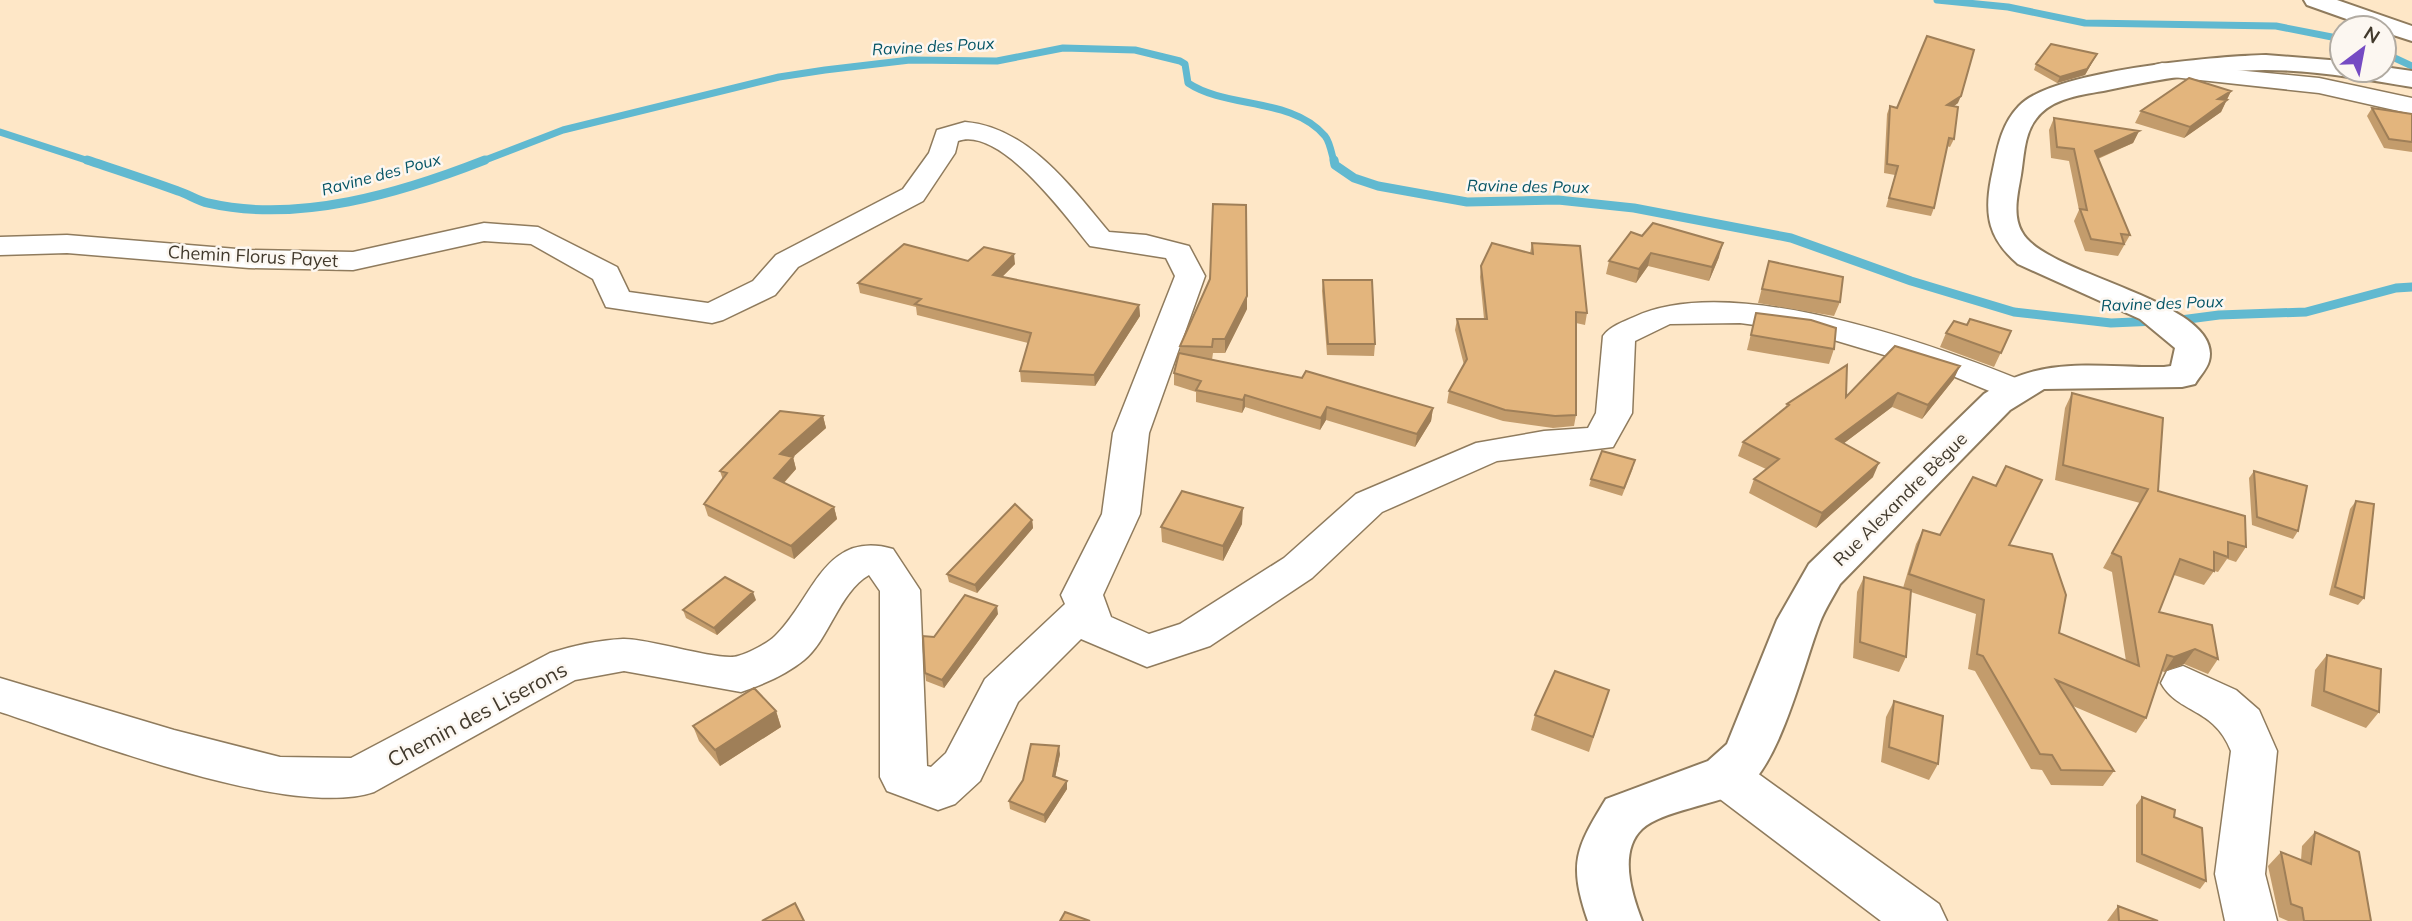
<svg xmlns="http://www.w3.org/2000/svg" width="2412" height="921" font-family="Mulish,sans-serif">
<rect width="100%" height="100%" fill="#fee7c7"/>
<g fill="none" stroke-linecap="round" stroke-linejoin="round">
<path stroke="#61b9d0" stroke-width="7" d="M1937 0 2008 7 2085 23 2276 26 2342 39
M2384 53 2412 66
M0 132 92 162
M480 162 563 130 779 77 825 70 910 60 997 61 1063 48 1135 50 1180 61 1185 64 1188 83C1227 109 1292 97 1325 136 1330 142 1332 155 1334 162"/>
<path stroke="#61b9d0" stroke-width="9" d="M87 160C117 170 148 180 178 191 188 194 198 201 208 203 298 224 401 193 485 160
M1334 160 1335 165 1354 178 1378 186 1467 202 1558 200 1634 208 1791 238 1911 281 2014 312 2111 323 2157 321
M2173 321 2219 315 2306 312 2396 288 2412 287"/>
<defs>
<path id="minor" d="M2162 63 2319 78 2412 98V114L2319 93 2154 75 2150 70 2154 65Z
M965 122C1028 127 1071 187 1109 232L1146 235 1189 246 1205 276 1149 433 1140 514 1103 595 1111 617 1149 634 1180 624 1284 558 1356 494 1476 443 1544 431 1588 428 1596 413 1603 336C1610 326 1623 322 1634 317 1732 271 1932 344 2028 383L2033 390 2028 397 2016 400 2004 397 1948 374 1807 332 1740 323 1670 324 1635 341 1632 413 1613 447 1497 461 1382 512 1312 578 1210 646 1147 667 1081 639 1018 702 980 781 955 804 938 810 887 791 880 777V591L869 575C839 592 829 640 804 660 787 674 762 685 741 692L624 671 575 680 374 792C290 820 87 740 0 712V678L174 730 280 757 351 758 550 653C572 646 599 640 623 639 648 638 720 662 738 656 749 653 768 643 775 636 813 600 824 529 893 549L920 590 927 766 931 767 946 753 985 679 1065 604 1061 595 1102 514 1113 433 1175 276 1166 258 1090 246C1066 217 1001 126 958 141L955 153 923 201 798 267 775 295 723 320 712 323 606 307 593 279 531 244 484 241 353 270 249 268 67 253 0 255V237L67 235 249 250 353 252 484 223 538 227 617 267 629 292 708 303 753 281 776 255 903 189 929 153 937 130Z
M2183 666 2236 690 2259 710 2277 751 2265 874 2277 921H2225L2215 874 2231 751C2214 707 2178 714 2161 683L2167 671Z
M1725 757 1742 762 1939 904 1947 921H1881L1708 790 1701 776 1708 762Z"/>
<path id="major" d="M2304 0H2337L2412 26V41L2384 32V28H2372L2307 5Z
M2266 55 2342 61V70H2384V67L2412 71V87C2363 79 2314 70 2265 70 2212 70 2159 79 2108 90 2083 95 2052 97 2036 119 2024 134 2024 157 2021 175 2018 193 2012 215 2022 232 2045 276 2225 301 2209 361 2207 369 2199 377 2195 384L2182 387 2044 389 2010 410 1840 584C1833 597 1825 609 1820 622 1804 663 1779 769 1742 791 1718 804 1661 811 1642 829 1618 852 1632 895 1642 921H1588C1568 863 1576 848 1606 799L1708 761 1727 744 1777 620 1809 564 1984 394C2043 354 2097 368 2164 367L2171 366 2175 348 2140 319 2018 264C1989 239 1984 216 1991 179 1997 153 1999 127 2019 106 2051 71 2216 56 2266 55Z"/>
</defs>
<use href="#minor" stroke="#8f7b5d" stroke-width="3"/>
<use href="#major" stroke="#8f7b5d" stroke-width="4"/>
<use href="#minor" fill="#fff" fill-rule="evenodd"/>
<use href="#major" fill="#fff" fill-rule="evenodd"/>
</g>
<path fill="#c39c6c" d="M2097 54 2085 75 2057 83 2034 70 2036 64Z
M2231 91 2221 112 2184 138 2135 123 2141 111Z
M1958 103 1954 106V139L1950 147 1947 146 1934 208 1931 216 1886 207 1895 175 1884 173 1887 114 1890 106 1897 108Z
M2372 108 2412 114V152L2384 148 2367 116Z
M2054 118 2139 131 2133 143 2098 159 2130 235 2118 256 2085 251 2074 221 2079 210 2069 161 2051 158 2049 130Z
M1631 232 1719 257 1709 281 1648 266 1636 283 1606 274 1609 261Z
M1532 243 1587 313 1585 325 1576 323V415L1574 426 1553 428 1503 421 1447 403 1449 391 1464 365 1455 330 1457 319H1484L1480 277 1481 266 1530 253Z
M968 261 1015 264 1002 277 1139 305 1140 316 1095 386 1021 382 1020 371 1028 343 917 315 916 307 860 293 858 283Z
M1769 261 1840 302 1834 316 1758 303Z
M1323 280 1375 344 1374 356 1327 355 1322 291Z
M1247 309 1225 353H1213L1212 360 1433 408 1431 421 1415 447 1326 420 1320 430 1245 407 1242 413 1196 402V392L1174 385V373L1180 353V346Z
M1756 313 1834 349 1829 364 1747 350Z
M1967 325 2011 331 1994 367 1940 347 1946 333Z
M1954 379 1922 419 1892 407 1844 443 1873 477 1816 528 1749 493 1754 479 1766 469 1738 456 1743 442 1785 408 1787 404 1846 397Z
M2072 393 2158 491 2246 547 2236 562 2227 559 2218 572 2214 571 2204 585 2174 575 2159 612 2218 659 2208 674 2184 664 2164 672 2162 671 2146 718 2136 733 2073 706 2114 771 2103 786 2051 785 2042 770 2031 769 1975 671 1968 669 1976 614 1911 592 1906 657 1899 672 1853 658 1857 592 1864 577 1903 588 1916 544 1923 530 1940 535 2009 545 2059 633 2126 661 2112 572 2103 568 2140 503 2055 480 2065 408Z
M823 416 826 428 793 457 796 469 784 483 834 507 837 519 794 559 708 516 704 504 723 480 720 471Z
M1633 468 1622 496 1589 486 1591 479Z
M2254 471 2298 531 2293 539 2252 525 2249 478Z
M2356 501 2364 598 2358 605 2329 595 2350 509Z
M1032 520 1033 528 977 593 949 582 947 574Z
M1242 524 1223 561 1162 542 1161 527Z
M756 600 717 635 686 618 683 610Z
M998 614 944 688 926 681 925 673 934 637Z
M2327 655 2379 712 2366 728 2311 706 2315 670Z
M1609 690 1589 752 1531 730 1535 715Z
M1894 701 1938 764 1929 780 1881 762 1886 717Z
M776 711 781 727 720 766 699 741 693 726Z
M1060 754 1055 777 1067 789 1045 823 1010 809 1009 801Z
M2142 797 2174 817 2206 881 2200 889 2136 862V805Z
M2315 832 2371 921H2288L2279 917 2268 866 2281 852 2301 860 2302 846Z
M2118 906 2158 921H2107Z"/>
<path fill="#9f7f58" d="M2097 54 2085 75 2057 83 2060 77Z
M2231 91 2221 112 2184 138 2190 127 2218 99Z
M1961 96 1958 103 1944 113 1947 105Z
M2139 131 2133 143 2089 162 2095 151Z
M1723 243 1719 257 1709 281 1712 267Z
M1651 253 1648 266 1636 283 1639 269Z
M1014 254 1015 264 994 285 993 275Z
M1247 296V309L1225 353V339Z
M1139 305 1140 316 1095 386 1094 375Z
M1960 366 1954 379 1922 419 1928 405Z
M1898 393 1892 407 1831 453 1836 439Z
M1245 395V407L1242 413 1243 400Z
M1327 407 1326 420 1320 430 1321 418Z
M1433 408 1431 421 1415 447 1417 434Z
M823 416 826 428 793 457 796 469 777 490 774 478 780 454Z
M1879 463 1873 477 1816 528 1822 513Z
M834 507 837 519 794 559 791 546Z
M1243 508 1242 524 1223 561V546Z
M1032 520 1033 528 977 593 975 585Z
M753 592 756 600 717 635 714 628Z
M997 606 998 614 944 688 942 680Z
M2195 649 2184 664 2164 672 2174 657Z
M776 711 781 727 720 766 715 750Z
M1059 746 1060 754 1054 783 1053 776Z
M1067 781V789L1045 823 1044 815Z"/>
<path fill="#e3b57d" stroke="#9f7f58" stroke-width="2" d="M1927 36 1974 50 1961 96 1947 105 1958 107 1954 139 1949 138 1934 208 1889 198 1898 166 1887 164 1890 106 1897 108Z
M2051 44 2097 54 2087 69 2060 77 2036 64Z
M2189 78 2231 91 2218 99 2227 100 2190 127 2141 111Z
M2372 108 2412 114V142L2389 139Z
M2054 118 2139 131 2095 151 2130 235 2121 234 2124 244 2091 239 2080 209 2087 210 2074 149 2057 147Z
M1213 204 1246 205 1247 296 1225 339H1213L1212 347 1180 346 1210 279Z
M1653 223 1723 243 1712 267 1651 253 1639 269 1609 261 1631 232 1642 236Z
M1492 243 1533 254 1532 243 1580 246 1587 313 1576 312V415L1555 416 1505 410 1449 391 1467 359 1457 319H1487L1481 266Z
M904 244 968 261 984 247 1014 254 993 275 1139 305 1094 375 1020 371 1031 333 915 304 921 299 858 283Z
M1769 261 1843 277 1840 302 1762 289Z
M1323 280H1372L1375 344H1328Z
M1756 313 1811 320 1836 328 1834 349 1751 335Z
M1970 319 2011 331 2001 353 1946 333 1954 321 1967 325Z
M1895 346 1960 366 1928 405 1898 393 1836 439 1879 463 1822 513 1754 479 1779 459 1743 442 1789 405 1787 404 1847 365 1846 397Z
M1179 353 1302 378 1306 371 1433 408 1417 434 1327 407 1321 418 1245 395 1243 400 1196 390 1201 381 1174 373Z
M2072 393 2163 418 2158 491 2245 516 2246 547 2228 542V557L2214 552V571L2180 559 2159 612 2212 625 2218 659 2195 649 2174 657 2167 655 2146 718 2056 680 2114 771 2061 770 2052 755 2040 754 1983 656 1977 654 1984 600 1909 574 1923 530 1940 535 1973 477 1996 486 2006 466 2042 480 2009 545 2052 554 2066 595 2059 633 2139 666 2121 557 2112 553 2148 489 2063 465Z
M780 411 823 416 780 454 793 457 774 478 834 507 791 546 704 504 727 473 720 471Z
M1602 451 1635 460 1624 488 1591 479Z
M2254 471 2307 486 2298 531 2257 517Z
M1182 491 1243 508 1223 546 1161 527Z
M2356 501 2374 504 2364 598 2335 587Z
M1015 504 1032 520 975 585 947 574Z
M725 577 753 592 714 628 683 610Z
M1864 577 1911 590 1906 657 1860 642Z
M965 595 997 606 942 680 925 673 923 636 934 637Z
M2327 655 2381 669 2379 712 2324 691Z
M1555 671 1609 690 1593 737 1535 715Z
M754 688 776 711 715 750 693 726Z
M1894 701 1943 716 1938 764 1889 747Z
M1031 744 1059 746 1053 776 1067 781 1044 815 1009 801 1023 780Z
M2142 797 2175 810 2174 817 2202 828 2206 881 2142 854Z
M2315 832 2359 852 2371 921H2304L2302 908 2291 904 2281 852 2311 864Z
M795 903 804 921H762Z
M2118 906 2158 921H2119Z
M1065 912 1090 921H1060Z"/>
<g text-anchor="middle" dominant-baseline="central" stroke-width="5" stroke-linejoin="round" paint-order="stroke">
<g font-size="16" font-style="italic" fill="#045465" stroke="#fcf7f1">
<text transform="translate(933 46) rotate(-3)">Ravine des Poux</text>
<text transform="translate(381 174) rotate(-15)">Ravine des Poux</text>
<text transform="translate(1528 186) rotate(1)">Ravine des Poux</text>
<text transform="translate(2162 303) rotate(-2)">Ravine des Poux</text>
</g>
<g font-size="18" fill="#41392c" stroke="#fcf7f1">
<text transform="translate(253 256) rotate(3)">Chemin Florus Payet</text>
<text transform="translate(1900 499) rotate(-45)">Rue Alexandre Bègue</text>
</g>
<g font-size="21" fill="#41392c" stroke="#fcf7f1">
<text transform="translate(477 714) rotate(-28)">Chemin des Liserons</text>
</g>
</g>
<g transform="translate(2363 49) rotate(32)"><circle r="33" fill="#fcf7f1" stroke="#b1aba2" stroke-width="2"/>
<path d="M0-5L12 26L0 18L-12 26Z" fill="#754bc3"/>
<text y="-10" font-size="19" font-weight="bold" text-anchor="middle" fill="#41392c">N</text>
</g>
</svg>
